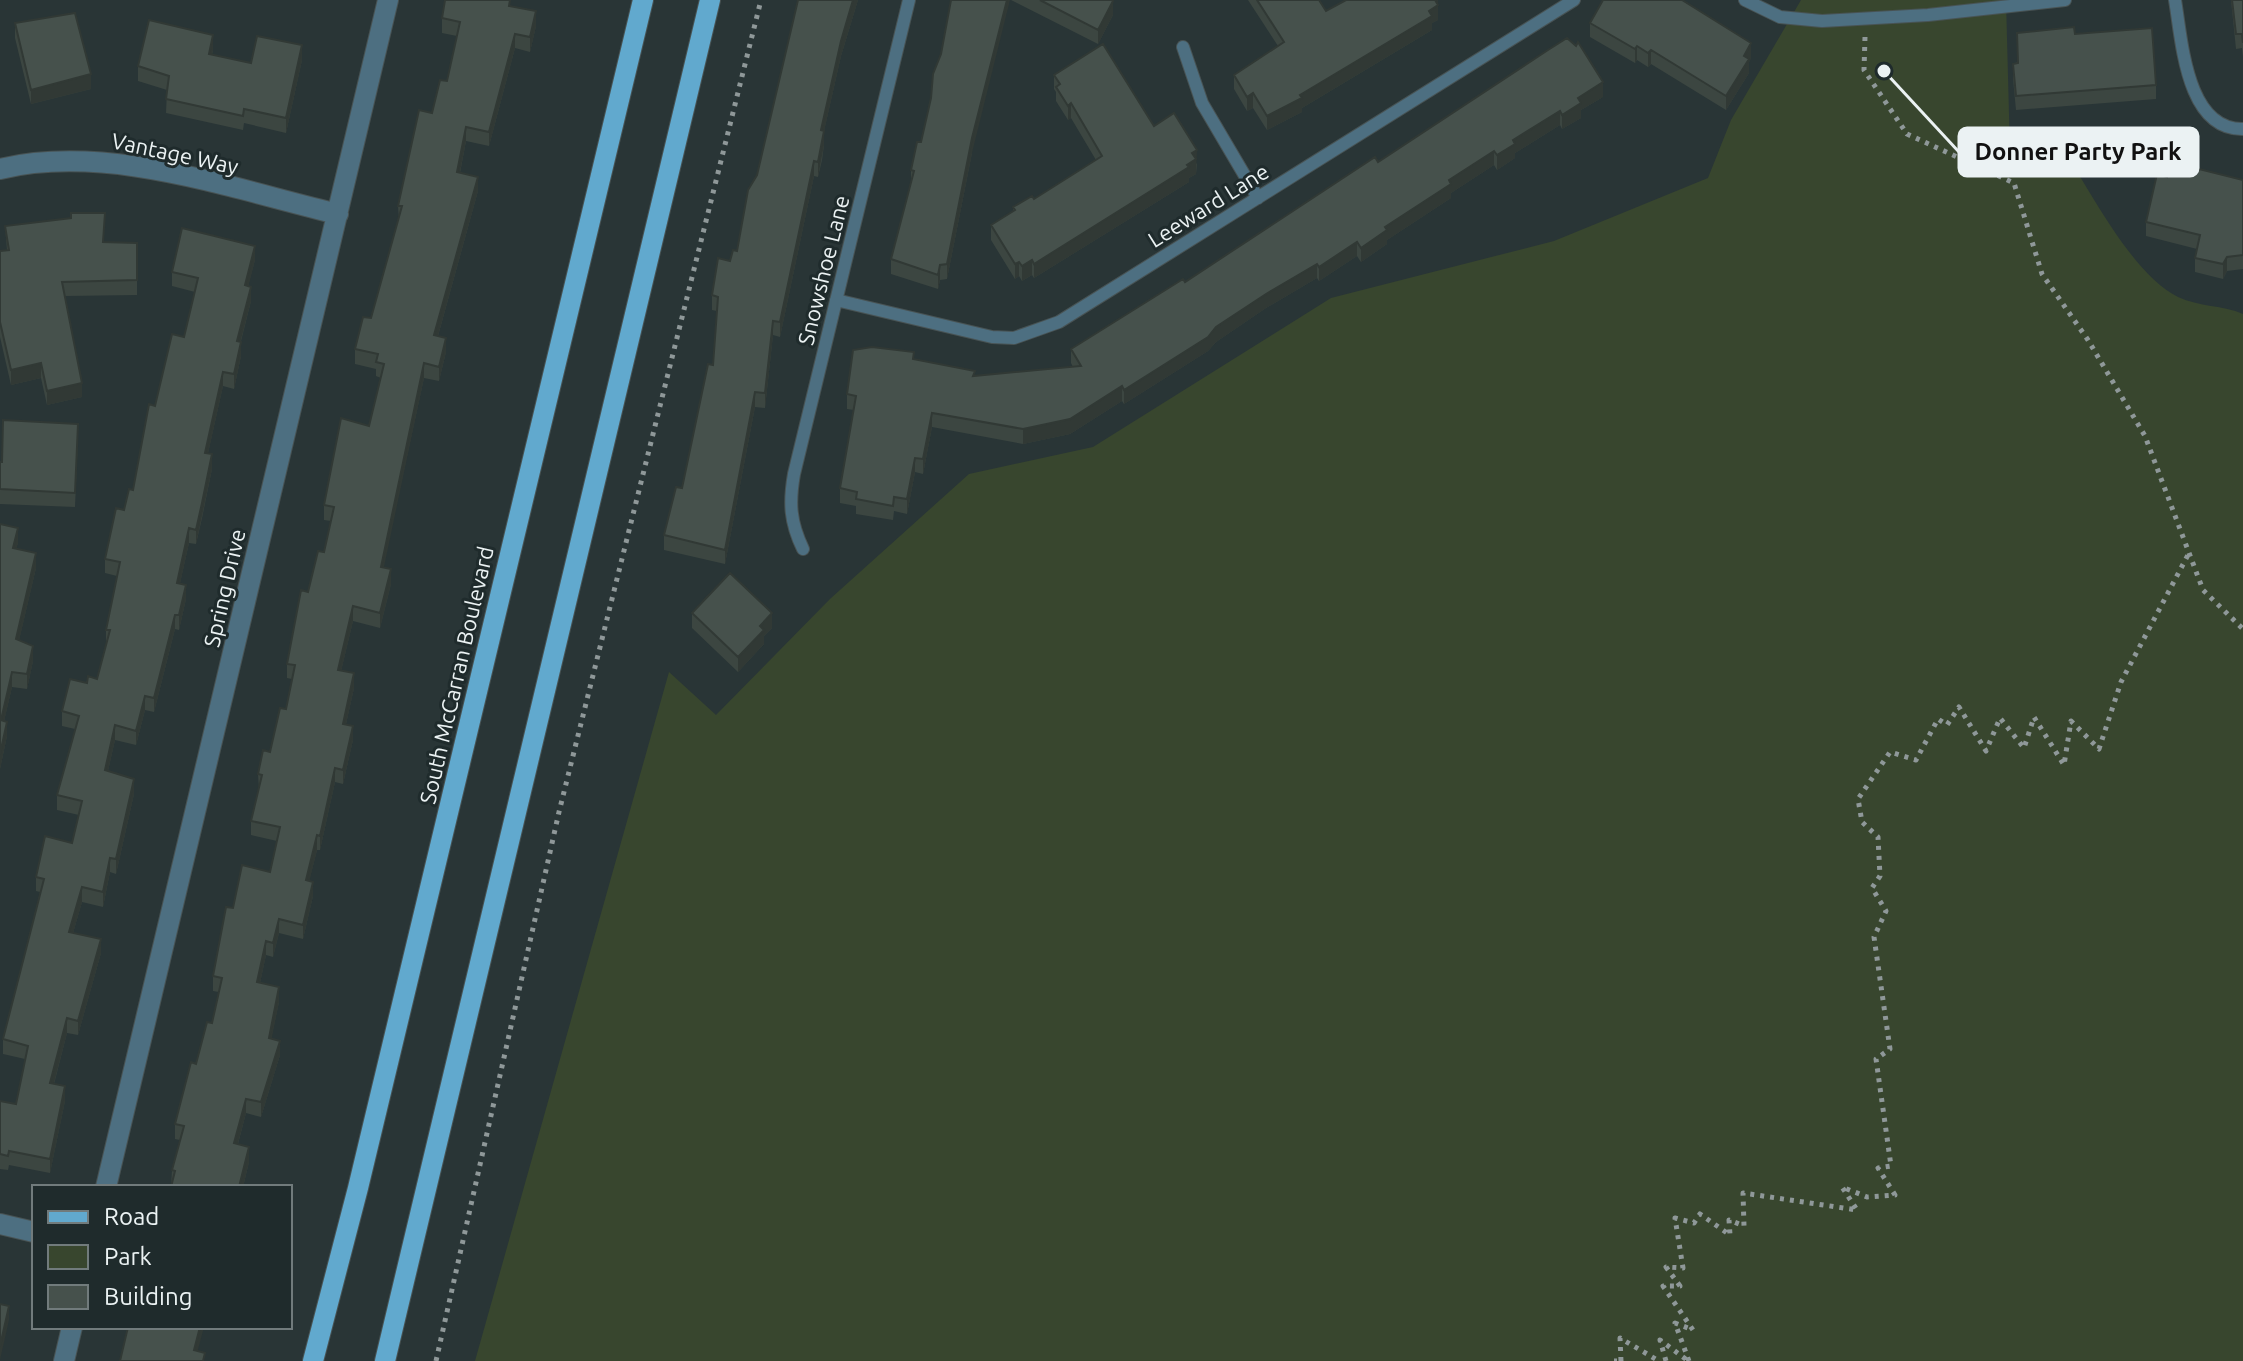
<svg xmlns="http://www.w3.org/2000/svg" width="2243" height="1361" font-family="Ubuntu,sans-serif">
<rect width="100%" height="100%" fill="#293536"/>
<path fill="#38462e" d="M1801 0H2006L2010 152 2064 151C2092 193 2132 274 2178 297 2199 307 2223 305 2243 314V1361H475L669 672 716 715 830 599 969 474 1093 447 1331 298 1554 241 1708 178 1731 120Z"/>
<g fill="none" stroke-linecap="round" stroke-linejoin="round">
<defs>
<path id="service" d="M1745 0 1780 17 1822 21 1928 15 2065 0
M2175 0C2182 41 2186 130 2243 129
M1183 47 1202 103 1258 198
M836 300 992 337 1014 338 1059 322 1574 0
M803 549C790 522 789 503 794 474L909 0"/>
<path id="minor" d="M0 169C108 143 232 189 338 214
M106 1187 388 0
M0 1224 34 1232
M64 1361 72 1327"/>
<path id="primary" d="M313 1361 358 1188 643 0
M385 1361 710 0"/>
</defs>
<use href="#service" stroke="#485354" stroke-width="14"/>
<use href="#minor" stroke="#485354" stroke-width="22"/>
<use href="#primary" stroke="#485354" stroke-width="22"/>
<path stroke="#8f9899" stroke-width="5" stroke-dasharray="4 6" stroke-linecap="butt" d="M1865 37 1864 70 1907 134 2014 183 2042 274 2088 340 2145 436 2203 590 2243 629
M436 1361 559 812 761 0
M1614 1361H1617
M1621 1361 1620 1338 1659 1361
M1666 1361 1660 1340 1687 1360
M1689 1361 1675 1323 1693 1330 1663 1286H1680L1666 1267 1683 1268 1675 1218 1694 1223 1700 1214 1730 1235 1729 1220 1744 1226 1743 1193 1857 1210 1842 1187 1867 1197 1895 1195 1878 1168 1891 1166 1876 1059 1890 1049 1874 937 1886 911 1872 888 1880 876 1878 837 1862 822 1858 799 1890 752 1916 760 1938 719 1947 725 1959 707 1986 751 2000 718 2024 748 2034 717 2064 765 2071 721 2099 749 2121 682 2189 553"/>
<use href="#service" stroke="#4d6f81" stroke-width="12"/>
<use href="#minor" stroke="#4d6f81" stroke-width="20"/>
<use href="#primary" stroke="#61a9ce" stroke-width="20"/>
</g>
<path fill="#3c4641" d="M798 0H858L841 56 824 131V145L822 160 818 177 814 176 780 337 773 335 765 408 755 407 725 564 664 550V535L682 488 713 365 717 311 712 310V295L737 251 757 175Z
M1011 0H1112L1113 15 1098 44Z
M1248 0H1319L1326 11 1438 0V20L1432 23V30L1302 108V112L1267 130 1253 108 1247 111 1234 89V75L1278 46Z
M2231 0H2243V57L2242 48 2236 49Z
M512 6 536 26 530 52 515 48 489 146 466 141 460 173 478 191 438 336 446 352 439 381 424 378 383 567 391 584 380 628 353 621 341 671 354 688 346 724 353 740 343 784 335 782 320 850H317L309 881 313 896 303 939 279 933 273 957 266 955 260 983 279 1002 271 1039 280 1055 261 1117 246 1113 238 1144 249 1162 243 1187H171L172 1170 180 1140 175 1139V1124L212 1023 219 992 213 991V976L233 908 270 872 277 841 251 835V821L259 789 258 774 270 752 286 709 292 679 287 678V664L308 592 324 552 331 521 324 520V505L369 426 381 378 376 376V369L355 364V349L371 318 399 220 398 206 432 113 447 81 457 36 442 33V18Z
M15 23 91 89 31 104 15 38Z
M1590 23 1751 58 1749 62V73L1726 110 1651 64 1648 67 1637 60 1635 63 1590 37Z
M2075 34 2156 85V99L2016 110 2013 79V64Z
M213 50 212 55 251 63 302 60 286 133 244 123 243 130 166 113 167 90 138 81V66Z
M941 54 972 153 947 279 940 280 938 289 891 274V259L911 182V170L921 142Z
M1054 75 1154 126 1197 164 1196 174 1189 178V182L1034 278 1032 275 1022 281 1019 276 1015 279 991 240V225L1013 211V207L1034 199 1096 160 1071 118 1068 120 1056 101V92L1054 89Z
M1603 97 1581 110V118L1562 129 1560 125 1515 153V158L1497 170 1494 165 1451 193V198L1387 240V244L1361 262 1357 256 1319 281 1317 278 1266 308 1216 342 1208 351 1124 404 1122 401 1070 434 1023 444 932 427 923 474 915 472 907 514 894 511 893 520 856 514V506L840 503V488L854 410 847 409V394L914 359 975 376 1073 367 1071 363V349L1185 282 1378 162Z
M2243 180V269L2227 271 2223 279 2195 272V258L2197 249 2146 236V222Z
M5 226 104 242 137 243V295L65 296 82 397 47 405 41 378 11 385 0 337V251L7 250Z
M255 260 248 286 251 301 241 341V356L234 389 223 386 208 453 212 469 202 518 196 544 189 543 180 583 186 599 179 630 175 629 154 712 145 710 136 745 115 740 108 771 134 794 116 874 110 872 103 907 82 902 73 933 101 953 78 1035 67 1033 54 1084 65 1101 50 1173 9 1165 8 1170 0 1169V1101L16 1104 25 1059 3 1054V1039L40 892 36 891V877L72 843 79 815 57 810V795L75 729 62 726V711L87 683 97 679 106 644V630L117 576 105 573V559L133 490 155 406 184 337 195 292 172 286V272Z
M78 438 75 507 0 504V462Z
M0 524 18 543 16 548 36 568 19 640 33 661 27 689 12 687 4 721 7 736 0 769Z
M692 613 772 628 764 636V644L738 672 692 628Z"/>
<path fill="#313935" d="M853 0H858L841 56 821 145V130L841 41Z
M1007 0H1010L972 153 947 279V264L972 138Z
M1435 0H1438V20L1432 23V30L1302 108V112L1267 130V116L1429 11Z
M1113 1V15L1098 44V30Z
M536 11V26L530 52V37Z
M515 34V48L489 146V132Z
M213 35V50L209 68V54Z
M1751 43V58L1749 62V73L1726 110V96L1744 56Z
M302 45V60L286 133V118Z
M1637 46V60L1635 63V49Z
M1651 50V64L1648 67V53Z
M91 74V89L31 104V90Z
M1603 82V97L1581 110V118L1562 129V115L1578 98Z
M1253 93V108L1247 111V97Z
M1071 103V118L1068 120V106Z
M1560 111V125L1515 153V158L1497 170V155L1513 140Z
M466 127V141L457 187V172Z
M824 131V145L818 177V162Z
M1197 150 1196 174 1189 178V182L1034 278V264L1187 165 1192 153Z
M1494 151V165L1451 193V198L1387 240V244L1361 262V248L1385 227 1449 180Z
M814 161V176L780 337V322Z
M478 177V191L434 350V335Z
M1357 242V256L1319 281V267Z
M255 246V260L245 300V285Z
M2227 257V271L2223 279V264Z
M1032 260V275L1022 281V266Z
M1019 262V276L1015 279V264Z
M1317 264V278L1266 308 1216 342 1208 351 1124 404V390L1266 294Z
M940 265V280L938 289V275Z
M251 287V301L237 355V341Z
M773 321V335L765 408V393Z
M446 338V352L439 381V367Z
M241 342V356L234 389V374Z
M41 363V378L11 385V370Z
M424 363V378L381 581V567Z
M223 372V386L205 467V453Z
M82 383V397L47 405V391Z
M1122 386V401L1070 434 1023 444V429Z
M755 392V407L725 564V550Z
M932 413V427L923 474V459Z
M212 454V469L196 544V530Z
M915 458V472L907 514V499Z
M18 528V543L13 562V548Z
M189 528V543L177 597V583Z
M36 553V568L16 654V639Z
M391 569V584L380 628V613Z
M186 585V599L179 630V615Z
M353 606V621L338 684V670Z
M772 613V628L764 636V644L738 672V657L760 626Z
M175 615V629L154 712V698Z
M33 646V661L27 689V674Z
M12 672V687L1 735V720Z
M354 673V688L343 738V724Z
M145 696V710L136 745V731Z
M7 722V736L0 769V754Z
M115 725V740L105 784V770Z
M353 726V740L343 784V770Z
M335 768V782L320 850V836Z
M134 779V794L116 874V859Z
M317 835V850L306 895V880Z
M110 858V872L103 907V892Z
M313 882V896L303 939V925Z
M82 887V902L69 947V932Z
M279 919V933L273 957V943Z
M101 939V953L78 1035V1021Z
M266 941V955L257 997V982Z
M279 987V1002L269 1052V1038Z
M67 1018V1033L50 1098V1083Z
M280 1041V1055L261 1117V1102Z
M65 1086V1101L50 1173V1159Z
M246 1099V1113L234 1158V1143Z
M249 1147V1162L243 1187H239Z
M9 1306V1320L0 1360V1346Z
M200 1327H204L195 1361 194 1350Z"/>
<path fill="#46514c" stroke="#313935" stroke-width="2" d="M445 0H510L509 6 536 11 530 37 515 34 489 132 466 127 457 172 478 177 434 335 446 338 439 367 424 363 381 567 391 569 380 613 353 606 338 670 354 673 343 724 353 726 343 770 335 768 320 836 317 835 306 880 313 882 303 925 279 919 273 943 266 941 257 982 279 987 269 1038 280 1041 261 1102 246 1099 234 1143 249 1147 239 1187H171L175 1171 172 1170 184 1126 175 1124 191 1062 196 1064 207 1022 212 1023 222 978 213 976 226 907 233 908 242 865 270 872 280 827 251 821 262 775 258 774 263 750 270 752 280 708 286 709 295 665 287 664 301 590 308 592 318 551 324 552 334 507 324 505 341 418 369 426 384 364 376 362 378 354 355 349 363 317 371 318 402 206H398L419 110 432 113 440 80 447 81 460 22 442 18Z
M798 0H853L841 41 821 130 824 131 818 162 814 161 780 322 773 321 765 393 755 392 725 550 664 535 676 487 682 488 708 364 713 365 718 297 712 295 718 258 730 261 733 250 737 251 748 190 757 175Z
M951 0H1007L972 138 947 264 940 265 938 275 891 259 914 171 911 170 917 142H921L931 98 933 74 941 54Z
M1040 0H1112L1113 1 1098 30Z
M1257 0H1319L1326 11 1346 0H1435L1438 5 1429 11 1432 16 1300 95 1302 98 1267 116 1253 93 1247 97 1234 75 1284 42Z
M1603 0H1682L1751 43 1744 56 1749 59 1726 96 1651 50 1648 53 1637 46 1635 49 1590 23Z
M2232 0H2243V43L2242 34H2236Z
M75 13 91 74 31 90 15 23Z
M149 20 213 35 209 54 251 63 257 36 302 45 286 118 244 109 243 116 166 99 169 76 138 66Z
M2074 27 2075 34 2152 28 2156 85 2016 96 2013 64 2018 63 2017 33Z
M1567 38 1576 46 1578 42 1603 82 1578 98 1581 103 1562 115 1560 111 1513 140 1515 144 1497 155 1494 151 1449 180 1451 184 1385 227 1387 230 1361 248 1357 242 1319 267 1317 264 1266 294 1216 327 1208 337 1124 390 1122 386 1070 419 1023 429 932 413 923 459 915 458 907 499 894 497 893 506 856 499 857 492 840 488 856 396 847 394 853 350 872 347 914 352 913 359 975 371 973 376 1081 366 1071 349 1183 279 1185 282 1375 157 1378 162 1548 50Z
M1103 44 1154 126 1174 113 1197 150 1192 153 1196 159 1187 165 1189 167 1034 264 1032 260 1022 266 1019 262 1015 264 991 225 1015 210 1013 207 1032 196 1034 199 1102 156 1071 103 1068 106 1056 87 1060 84 1054 75Z
M2171 162 2243 180V255L2227 257 2223 264 2195 258 2200 235 2146 222 2157 174 2167 177Z
M71 213H105L103 242 137 243V280L62 282 82 383 47 391 41 363 11 370 0 322V251L9 250 5 226 71 218Z
M182 228 255 246 245 285 251 287 237 341 241 342 234 374 223 372 205 453 212 454 202 503 196 530 189 528 177 583 186 585 179 615H175L154 698 145 696 136 731 115 725 105 770 134 779 116 859 110 858 103 892 82 887 69 932 101 939 78 1021 67 1018 50 1083 65 1086 50 1159 9 1151 8 1156 0 1154V1101L16 1104 28 1046 3 1039 44 879 36 877 45 836 72 843 82 801 57 795 79 716 62 711 70 679 87 683 88 676 97 679 110 630H106L120 562 105 559 116 508 124 510 129 489 133 490 149 404 155 406 172 334 184 337 198 278 172 272Z
M3 420 78 424 75 493 0 489V462H2Z
M0 524 18 528 13 548 36 553 16 639 33 646 27 674 12 672 1 720 7 722 0 754Z
M730 573 772 613 760 626 764 630 738 657 692 613Z
M0 1304 9 1306 0 1346Z
M128 1327H200L194 1350 205 1353 203 1361H120Z"/>
<g text-anchor="middle" dominant-baseline="central" stroke-width="6" stroke-linejoin="round" paint-order="stroke">
<g font-size="22" fill="#ebf2f3" stroke="#1f2b2c">
<text transform="translate(175 153) rotate(12)">Vantage Way</text>
<text transform="translate(1208 205) rotate(-32)">Leeward Lane</text>
<text transform="translate(823 270) rotate(-76)">Snowshoe Lane</text>
<text transform="translate(224 588) rotate(-77)">Spring Drive</text>
<text transform="translate(456 675) rotate(-77)">South McCarran Boulevard</text>
</g>
</g>
<path fill="none" stroke="#ebf2f3" stroke-width="3" d="M1884 71L1959 152"/>
<circle fill="#ebf2f3" stroke="#1f2b2c" stroke-width="3" cx="1884" cy="71" r="8"/>
<rect fill="#ebf2f3" stroke="#ebf2f3" stroke-width="3" x="1959" y="128" width="239" height="48" rx="8"/>
<g font-size="24" text-anchor="middle" font-weight="bold" fill="#111">
<text x="2078" y="160">Donner Party Park</text>
</g>
<rect x="32" y="1185" width="260" height="144" fill="#1f2b2c" stroke="#717b7c" stroke-width="2"/>
<rect x="48" y="1211" width="40" height="12" fill="#61a9ce" stroke="#717b7c" stroke-width="2"/>
<text x="104" y="1225" font-size="24" fill="#ebf2f3">Road</text>
<rect x="48" y="1245" width="40" height="24" fill="#38462e" stroke="#717b7c" stroke-width="2"/>
<text x="104" y="1265" font-size="24" fill="#ebf2f3">Park</text>
<rect x="48" y="1285" width="40" height="24" fill="#46514c" stroke="#717b7c" stroke-width="2"/>
<text x="104" y="1305" font-size="24" fill="#ebf2f3">Building</text>
</svg>
